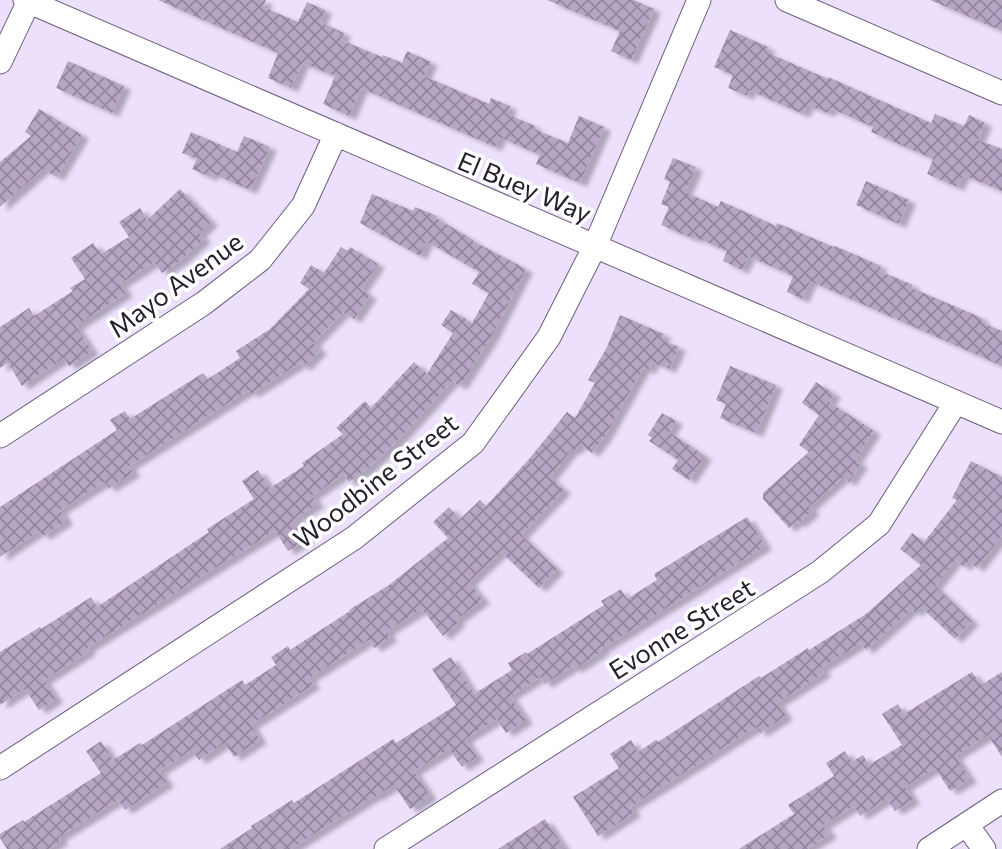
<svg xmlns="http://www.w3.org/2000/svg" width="1002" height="849" font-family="Commissioner,sans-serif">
<defs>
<pattern id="building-cross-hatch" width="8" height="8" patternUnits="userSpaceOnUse" patternTransform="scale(1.75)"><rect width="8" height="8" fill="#b6a5c5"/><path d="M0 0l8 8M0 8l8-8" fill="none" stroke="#9486a0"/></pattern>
<filter id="shadow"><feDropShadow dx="7" dy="4" stdDeviation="2" flood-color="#0004"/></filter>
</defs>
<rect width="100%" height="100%" fill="#ece0fc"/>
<path fill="url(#building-cross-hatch)" filter="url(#shadow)" d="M158 0H266L263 7 298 22 307 2 325 10 320 22 344 33 341 40 382 57 383 55 402 63 407 51 431 62 424 76 489 104 491 98 510 106 507 114 535 126 534 129 568 143 579 116 604 127 580 183 536 164 540 155 499 137 495 147 361 88 349 116 323 104 335 76 302 63 291 88 268 78 278 53Z
M547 0H634L654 9 631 60 611 51 620 31Z
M930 0H1002V31Z
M730 30 768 47 766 52 828 79V77L931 123 935 114 964 126 969 115 985 123 978 140 1002 149V191L963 175 957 187 927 174 933 159 871 132 873 127 830 108 828 113 807 105 803 114 749 90 747 96 728 88 733 75 714 67Z
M68 61 124 86 112 113 56 88Z
M39 109 82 135 57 177 43 169 0 207V162L31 136 25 132Z
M191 132 237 152 244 136 270 147 250 190 212 173 210 177 192 169 197 159 182 153Z
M673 158 696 167 685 192 718 207 721 201 776 226 777 223 834 247 835 246 881 266 879 271 913 285 912 288 982 318 981 322 1002 331V366L810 281 802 299 787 292 793 276 748 256 742 270 723 261 727 251 695 237 694 239 661 225 669 207 661 204 670 182 664 179Z
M866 181 909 200 899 224 856 205Z
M180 189 211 222 199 234 204 239 181 260 162 273 154 262 120 284 126 293 76 326 92 351 69 366 64 358 22 386 8 363 0 368V327L29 308 34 316 73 291 70 288 85 279 71 258 93 243 101 254 129 237 119 222 140 208 147 220Z
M372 194 413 211 415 207 437 216 436 218 473 240V241L526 269 492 336 460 386 452 381 399 439 368 468 349 482 344 474 312 496 317 504 294 519 307 539 288 551 275 531 87 648 89 651 44 680 56 699 39 710 25 689 0 705V652L40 627 41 629 91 597 97 607 209 532 207 529 254 499 242 481 258 470 270 488 304 466 302 463 343 434 336 428 365 401 371 408 414 362 427 374 453 333 441 325 451 310 472 323 489 293 472 284 479 272 426 241 420 256 360 223Z
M341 247 348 251 350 247 378 264 361 289 370 295 354 319 343 312 313 343 320 350 304 367 300 363 251 394 249 390 129 466 133 473 109 488 104 482 60 510 66 521 43 536 39 531 0 557V507L117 430 110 420 125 411 130 419 203 373 208 379 240 358 236 351 270 329 309 289 300 283 311 265 324 273Z
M620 315 664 334 662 340 679 347 669 369 652 362 649 370 643 368 605 436 592 453 580 444 574 451 572 449 550 477 564 490 521 535 557 569 539 588 501 552 469 582 483 600 456 620 458 623 443 636 422 609 387 631 390 638 374 648 369 640 309 678 313 685 251 725 260 740 234 757 225 743 199 760 192 750 159 771 167 783 125 810 118 800 59 837 61 841 49 849H7L0 838V834L23 820 24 822 101 773 86 751 101 741 113 760 140 743 142 745 242 680 245 685 276 665 271 657 288 646 290 650 350 611 349 610 389 585 448 538 433 522 449 507 460 519 480 500 486 506 530 458 567 412 575 418 595 383 588 380 607 347Z
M730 366 776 385 756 433 720 418 726 404 716 400Z
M816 382 834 394 829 402 874 431 855 460 861 464 849 482 842 478 809 507 813 511 798 524 796 521 789 528 763 499V493L809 452 799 445 819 415 802 403Z
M662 413 676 421 669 432 705 456 689 480 672 469 678 460 649 441 652 438 648 435Z
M971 461 1002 477V535L977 568 969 561 964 567 955 560 935 586 972 621 955 639 921 607 915 613 912 609 866 650 861 643 821 668 824 673 777 703 786 716 760 733 756 727 630 807 634 813 598 836 573 797 619 768 610 754 631 740 638 752 656 740 658 742 759 676 761 678 808 648 809 650 866 614 921 565 900 549 912 533 924 542 957 500 952 498Z
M747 517 765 546 601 649 602 651 575 669 573 666 545 684 540 677 510 696 526 720 506 733 497 719 465 739 477 757 462 767 449 749 414 771 430 796 410 809 394 785 375 797 374 796 291 849H220L252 828 251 826 292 800 294 803 393 739 396 743 456 705 432 669 451 657 474 694 512 670 508 663 526 652 527 654 604 605 601 601 621 589 627 599 657 580 654 574Z
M972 672 981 685 1002 672V757L988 735 955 756 970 779 950 791 935 768 905 787 913 800 895 811 887 799 860 816 854 806 823 825 830 834 807 849H739L794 814 788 805 834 776 826 763 845 751 852 762 863 755 869 765 902 745 882 714 898 704 904 714Z
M545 819 565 849H498Z"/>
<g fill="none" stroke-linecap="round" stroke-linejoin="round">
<defs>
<path id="minor" d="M25 0 1002 422
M787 0 1002 93
M0 62 29 1
M0 436 204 303 260 260 303 206 336 134
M0 768 354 538 473 443 549 337 595 246 699 0
M967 825 984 849
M386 849 820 572 879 524 956 402
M929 849 1002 801"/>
</defs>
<use href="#minor" stroke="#6b5e7c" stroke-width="25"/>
<use href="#minor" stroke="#fff" stroke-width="23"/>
</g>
<g text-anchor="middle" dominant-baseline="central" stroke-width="7" stroke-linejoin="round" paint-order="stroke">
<g font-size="26" fill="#26202d" stroke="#fff">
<text transform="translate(525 186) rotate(23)">El Buey Way</text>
<text transform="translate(175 284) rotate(-36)">Mayo Avenue</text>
<text transform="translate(375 480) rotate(-38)">Woodbine Street</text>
<text transform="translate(681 628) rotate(-32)">Evonne Street</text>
</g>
</g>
</svg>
